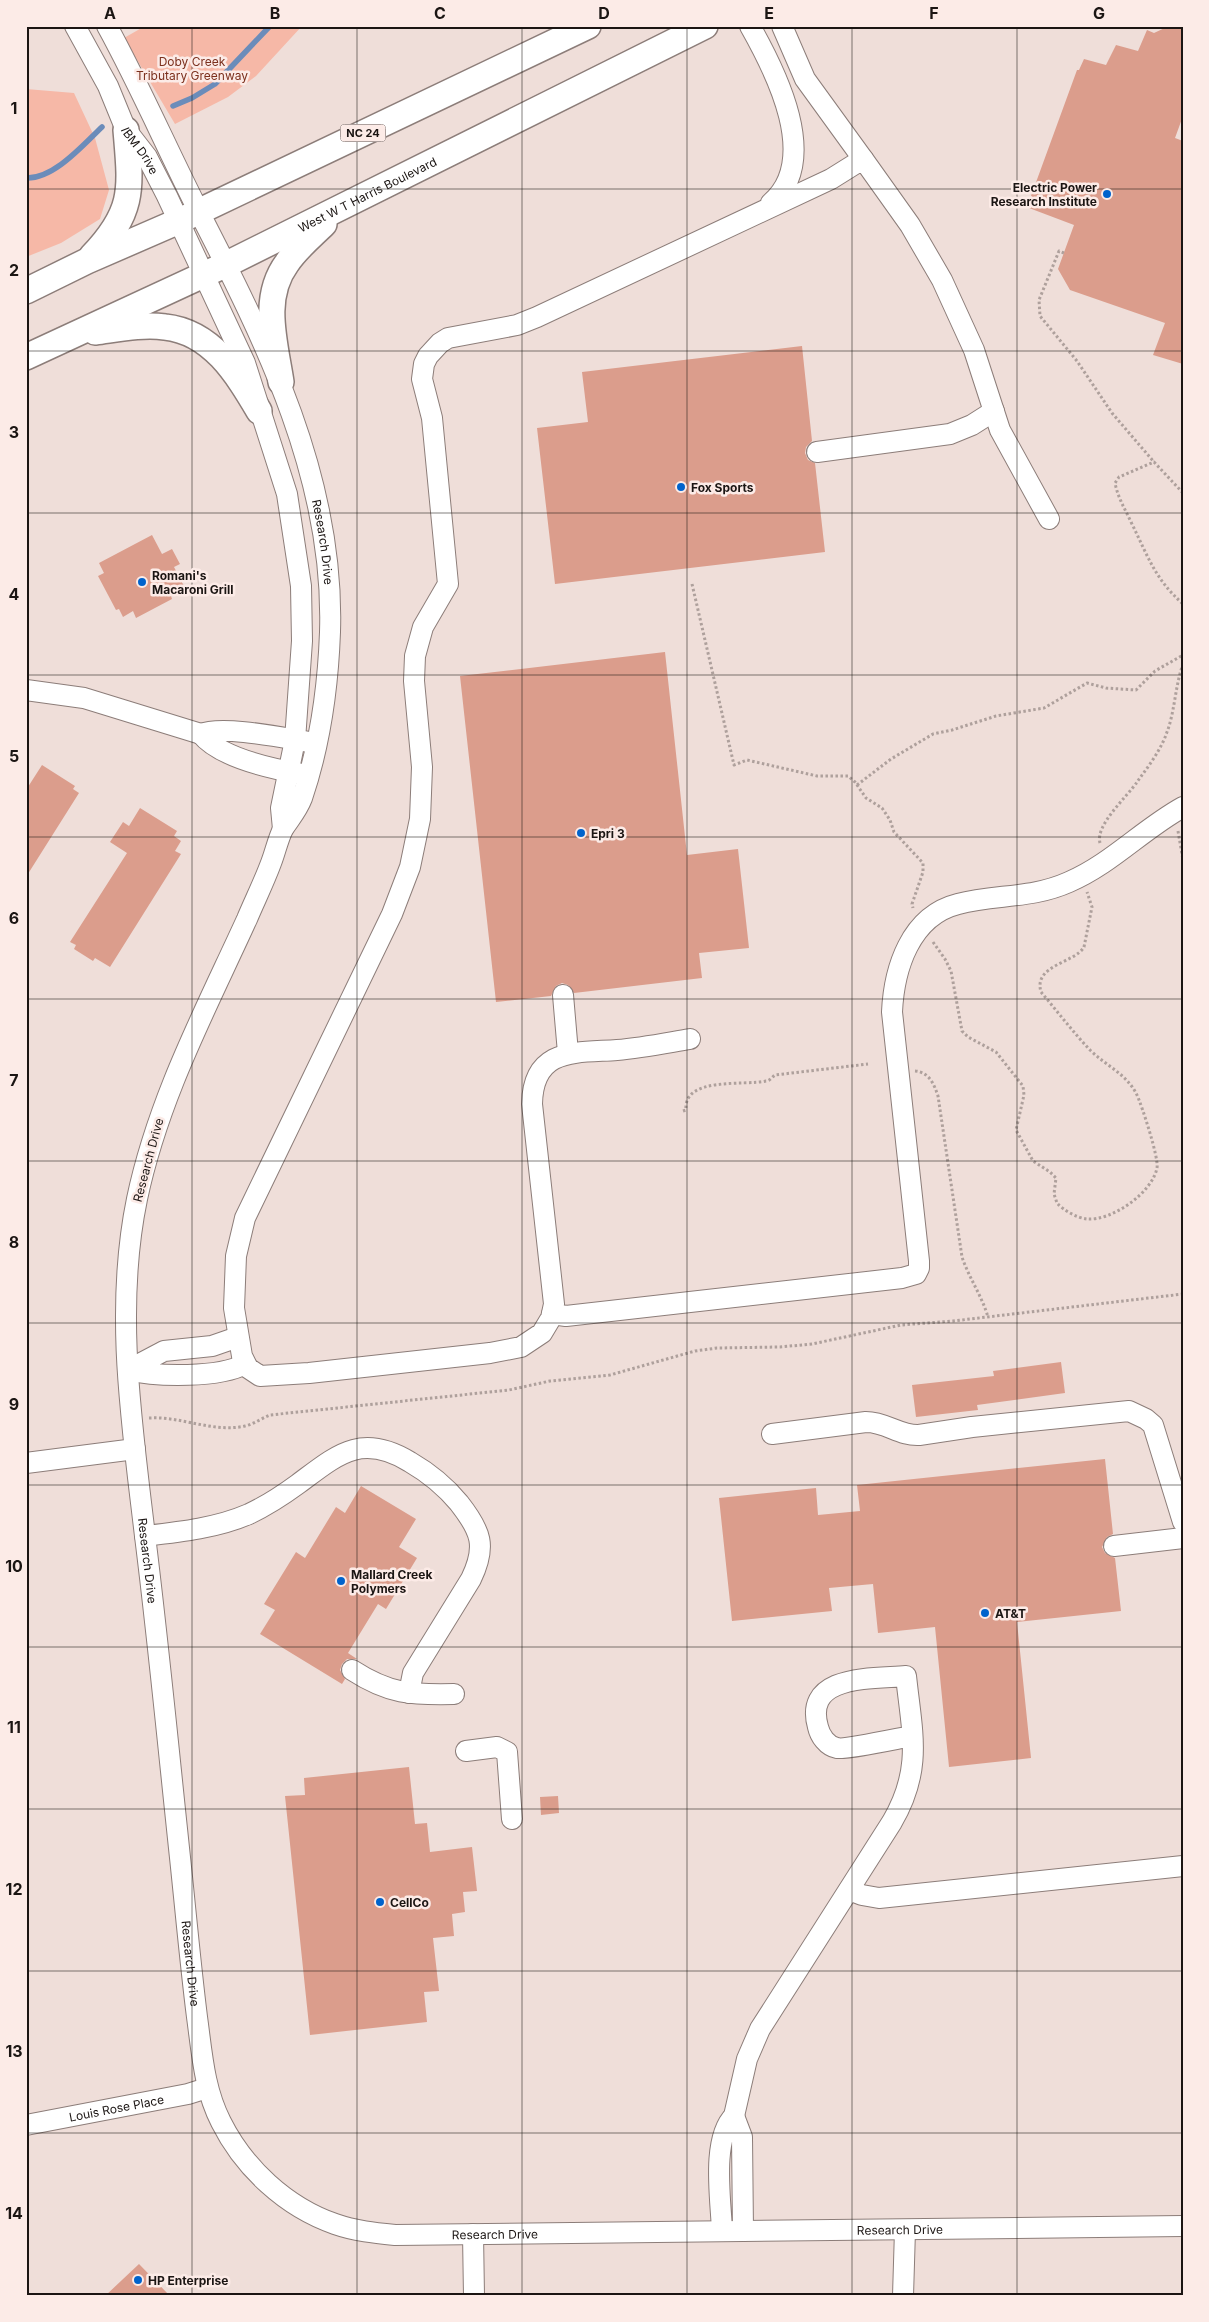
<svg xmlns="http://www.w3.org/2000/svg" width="1209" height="2322" font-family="Inter,sans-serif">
<rect width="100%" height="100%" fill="#efded9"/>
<path fill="#f6b8a7" d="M145 26H302L256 76 228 97 175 124 124 38Z
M26 89 74 93 95 138 109 190 100 219 61 243 26 257Z"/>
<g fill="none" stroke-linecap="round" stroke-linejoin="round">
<path stroke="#6b8cba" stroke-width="5.5" d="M173 106 192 98 215 84 270 26
M26 178C54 179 83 145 102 127"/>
</g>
<path fill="#db9d8c" d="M1169 26H1183V116L1175 138 1183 141V364L1153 355 1165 323 1070 290 1058 269 1074 225 1029 208 1033 197 1031 196 1077 70H1079L1084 59 1106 65 1116 45 1138 51 1147 30 1154 33Z
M802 346 812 441 806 447 805 453 808 460 815 463 825 552 555 584 537 428 588 422 582 372Z
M152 535 162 554 172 549 180 564 174 567 185 588 171 596 172 599 136 618 133 611 123 617 119 609 116 610 98 576 104 573 99 563Z
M665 652 687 855 738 849 749 948 699 953 702 978 574 993 568 985 562 983 556 986 551 996 496 1002 460 676Z
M42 765 75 786 73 789 79 793 26 877V790Z
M140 808 177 831 174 836 181 841 175 851 181 854 110 967 95 958 93 961 74 949 76 945 70 942 127 853 110 842 123 822 129 826Z
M1061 1362 1065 1393 977 1405 978 1410 916 1417 912 1385 994 1376 993 1371Z
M1105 1459 1113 1534 1107 1537 1102 1547 1105 1553 1115 1558 1121 1611 1017 1622 1031 1758 949 1767 935 1627 878 1633 873 1584 829 1588 832 1611 732 1621 719 1498 816 1488 818 1515 860 1511 857 1485Z
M361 1486 416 1519 399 1547 417 1558 386 1609 378 1604 348 1653 357 1659H347L342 1664 340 1670 345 1679 342 1684 260 1634 275 1610 264 1604 296 1552 305 1558 336 1507 345 1513Z
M409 1767 415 1824 427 1823 430 1852 472 1847 477 1891 463 1892 465 1912 452 1914 454 1936 433 1938 439 1991 424 1992 427 2022 310 2035 285 1796 305 1795 304 1778Z
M558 1796 559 1813 541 1815 540 1797Z
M139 2264 170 2296H105Z"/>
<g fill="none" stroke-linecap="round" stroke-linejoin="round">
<defs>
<g id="minor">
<path id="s1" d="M75 26 108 86 126 130 147 157 167 196 245 363 287 494 301 586 302 641 295 740 281 808 283 829"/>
<path id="s2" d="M107 26C140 86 167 149 198 210 266 342 335 480 330 632 328 688 320 745 302 798 297 811 290 818 283 829 278 839 275 853 271 863 264 882 255 900 247 919 205 1011 158 1099 137 1199 114 1310 132 1425 145 1536 158 1640 168 1744 179 1848 185 1904 190 1961 197 2017 202 2053 204 2089 221 2122 244 2168 286 2207 335 2224 355 2231 375 2233 395 2235L1183 2226"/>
<path d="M750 26C776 72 821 160 771 203"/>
<path d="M782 26 805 79 863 159"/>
<path d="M817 452 950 434 972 425 994 411"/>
<path d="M26 690 84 698 201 734"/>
<path d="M302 774C273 769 220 758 201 734 222 725 284 738 309 742"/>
<path d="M563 995 568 1053"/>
<path d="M690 1039C666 1043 642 1048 617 1050 576 1053 533 1047 532 1104L554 1304 551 1318 542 1333 521 1347 490 1353 309 1373 260 1376 248 1368 242 1356 234 1308 236 1256 245 1218 392 914 410 867 420 819 422 767 414 681 415 656 423 627 448 584 432 418 422 379 424 364 428 356 440 343 448 338 517 325 537 317 831 179 863 159 910 225 942 280 974 350 1000 430 1049 519"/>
<path d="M552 1314 566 1316 902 1278 916 1274 919 1268V1261L892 1012C894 969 910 916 958 904 996 894 1031 899 1069 882 1111 864 1143 829 1183 807"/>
<path d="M238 1337 212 1346 164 1351 128 1370C157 1377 220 1378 245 1364"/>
<path d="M772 1434 866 1422C886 1422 900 1436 919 1435L972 1427 1129 1411 1146 1419 1153 1425 1183 1522"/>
<path d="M26 1463 135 1449"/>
<path d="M145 1536C180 1532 217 1528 249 1514 266 1506 283 1495 298 1484 337 1455 361 1432 410 1462 429 1473 445 1486 459 1503 481 1531 487 1546 471 1579L413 1673 409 1693"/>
<path d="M1114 1546 1183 1538"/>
<path d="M352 1670C389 1694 411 1695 454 1694"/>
<path d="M466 1751 497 1747 507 1752 512 1819"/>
<path d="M849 1890 862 1895 879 1898 1183 1866"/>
<path d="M734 2116 747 2059 760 2029 892 1822C923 1769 912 1733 906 1676 873 1679 803 1674 818 1727 820 1736 827 1746 837 1748 845 1750 900 1738 912 1736"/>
<path id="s3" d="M26 2125 188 2094 207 2088"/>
<path d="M722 2231C721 2201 711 2139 734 2116L742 2137 743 2231"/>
<path d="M473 2234 474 2296"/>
<path d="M903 2296 905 2230"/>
</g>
<g id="major">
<path d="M92 256C135 211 131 189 126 130"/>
<path d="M26 291 87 261 179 221 588 26"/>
<path d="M95 332C118 329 142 324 165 327 212 332 237 374 259 411"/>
<path id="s4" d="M26 357 227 264 705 26"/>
<path d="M281 382C275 342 261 298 287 263 297 248 312 236 324 224"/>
</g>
</defs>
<use href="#minor" stroke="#8c7d79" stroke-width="22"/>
<use href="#major" stroke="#8c7d79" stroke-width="28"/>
<path stroke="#aea09c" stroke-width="3" stroke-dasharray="2.5 2.5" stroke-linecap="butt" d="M1064 253 1059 251 1039 300 1040 316 1077 361 1112 413 1154 462
M1183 493 1154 462 1119 477 1115 483C1118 498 1125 509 1131 522 1148 556 1154 578 1183 604
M692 584 734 765 747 760 817 776H848L855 782 866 798 882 808 890 820 894 832 923 863V872L912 904 913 908
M857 785 891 759 933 734 952 730 996 716 1044 708 1087 683 1106 688 1136 690 1155 671 1183 655
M1178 831 1183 860
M1100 843C1095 825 1127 797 1137 782 1148 767 1161 750 1167 732 1175 711 1175 686 1183 664
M933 942 945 959 951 971 962 1031 968 1037 996 1052 1023 1086 1024 1095 1016 1130 1033 1161 1050 1172 1056 1178 1054 1194 1057 1203C1063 1210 1077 1218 1087 1219 1112 1221 1152 1193 1157 1168 1159 1158 1142 1106 1137 1095 1127 1074 1106 1066 1090 1050 1073 1032 1057 1011 1041 992 1033 965 1075 963 1084 947L1092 907 1087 892
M915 1071C929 1072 934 1084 938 1096L962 1257C969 1278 982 1296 988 1317
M683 1111 686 1110C683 1076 745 1086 766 1081 770 1081 772 1077 775 1075L868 1064
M149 1418C181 1416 213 1433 245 1426 254 1424 262 1418 270 1415L509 1390 550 1381 610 1375 695 1351 717 1348 780 1347 812 1344 901 1325 953 1321 1183 1294"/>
<use href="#minor" stroke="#fff" stroke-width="20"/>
<use href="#major" stroke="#fff" stroke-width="25"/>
</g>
<path fill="none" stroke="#1b1513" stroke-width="1" stroke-opacity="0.55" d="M192 26V2296M357 26V2296M522 26V2296M687 26V2296M852 26V2296M1017 26V2296M26 189H1183M26 351H1183M26 513H1183M26 675H1183M26 837H1183M26 999H1183M26 1161H1183M26 1323H1183M26 1485H1183M26 1647H1183M26 1809H1183M26 1971H1183M26 2133H1183"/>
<g fill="#0063cc" stroke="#fcebe7" stroke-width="2">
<circle cx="1107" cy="194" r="5"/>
<circle cx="681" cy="487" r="5"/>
<circle cx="142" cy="582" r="5"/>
<circle cx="581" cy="833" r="5"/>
<circle cx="341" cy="1581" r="5"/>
<circle cx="985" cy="1613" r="5"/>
<circle cx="380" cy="1902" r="5"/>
<circle cx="138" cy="2280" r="5"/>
</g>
<g text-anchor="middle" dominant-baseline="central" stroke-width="5" stroke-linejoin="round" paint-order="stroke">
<rect fill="#fcebe7" stroke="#5e5553" stroke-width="1" x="340.5" y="124.5" width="45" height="17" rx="4"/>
<g font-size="11" font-weight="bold" fill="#1b1513">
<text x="363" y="133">NC 24</text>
</g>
<g font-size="12" fill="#7c311e" stroke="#fcebe7">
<text x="192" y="61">Doby Creek<tspan x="192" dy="14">Tributary Greenway</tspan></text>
</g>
<g font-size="12" fill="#1b1513" stroke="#fcebe7">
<text stroke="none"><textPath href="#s1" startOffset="141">IBM Drive</textPath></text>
<text stroke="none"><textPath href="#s4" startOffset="378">West W T Harris Boulevard</textPath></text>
<text stroke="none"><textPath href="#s2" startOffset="562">Research Drive</textPath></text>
<text transform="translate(148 1160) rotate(-75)">Research Drive</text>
<text stroke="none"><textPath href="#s2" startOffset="1620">Research Drive</textPath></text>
<text stroke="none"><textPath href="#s2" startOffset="2025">Research Drive</textPath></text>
<text stroke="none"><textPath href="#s3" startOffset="92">Louis Rose Place</textPath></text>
<text stroke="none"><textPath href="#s2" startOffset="2910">Research Drive</textPath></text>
<text stroke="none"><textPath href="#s2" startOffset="2505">Research Drive</textPath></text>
</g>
<g font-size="12" font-weight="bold" fill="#1b1513" stroke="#fcebe7" text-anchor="start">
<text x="1097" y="187" text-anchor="end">Electric Power<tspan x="1097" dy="14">Research Institute</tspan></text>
<text x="691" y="487">Fox Sports</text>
<text x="152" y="575">Romani's<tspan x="152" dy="14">Macaroni Grill</tspan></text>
<text x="591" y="833">Epri 3</text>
<text x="351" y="1574">Mallard Creek<tspan x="351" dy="14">Polymers</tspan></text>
<text x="995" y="1613">AT&amp;T</text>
<text x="390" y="1902">CellCo</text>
<text x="148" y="2280">HP Enterprise</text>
</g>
</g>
<rect width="1209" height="2322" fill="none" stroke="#fcebe7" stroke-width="55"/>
<rect x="28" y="28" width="1154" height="2266" fill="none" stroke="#1b1513" stroke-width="2"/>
<g font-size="16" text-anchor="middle" font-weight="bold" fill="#1b1513">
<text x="110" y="19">A</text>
<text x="275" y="19">B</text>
<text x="440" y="19">C</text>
<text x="604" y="19">D</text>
<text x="769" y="19">E</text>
<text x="934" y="19">F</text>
<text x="1099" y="19">G</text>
<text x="14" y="114">1</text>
<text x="14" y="276">2</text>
<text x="14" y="438">3</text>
<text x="14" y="600">4</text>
<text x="14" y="762">5</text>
<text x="14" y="924">6</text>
<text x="14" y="1086">7</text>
<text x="14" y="1248">8</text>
<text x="14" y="1410">9</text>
<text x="14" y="1572">10</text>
<text x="14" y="1733">11</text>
<text x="14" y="1895">12</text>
<text x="14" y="2057">13</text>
<text x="14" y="2219">14</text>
</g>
</svg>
